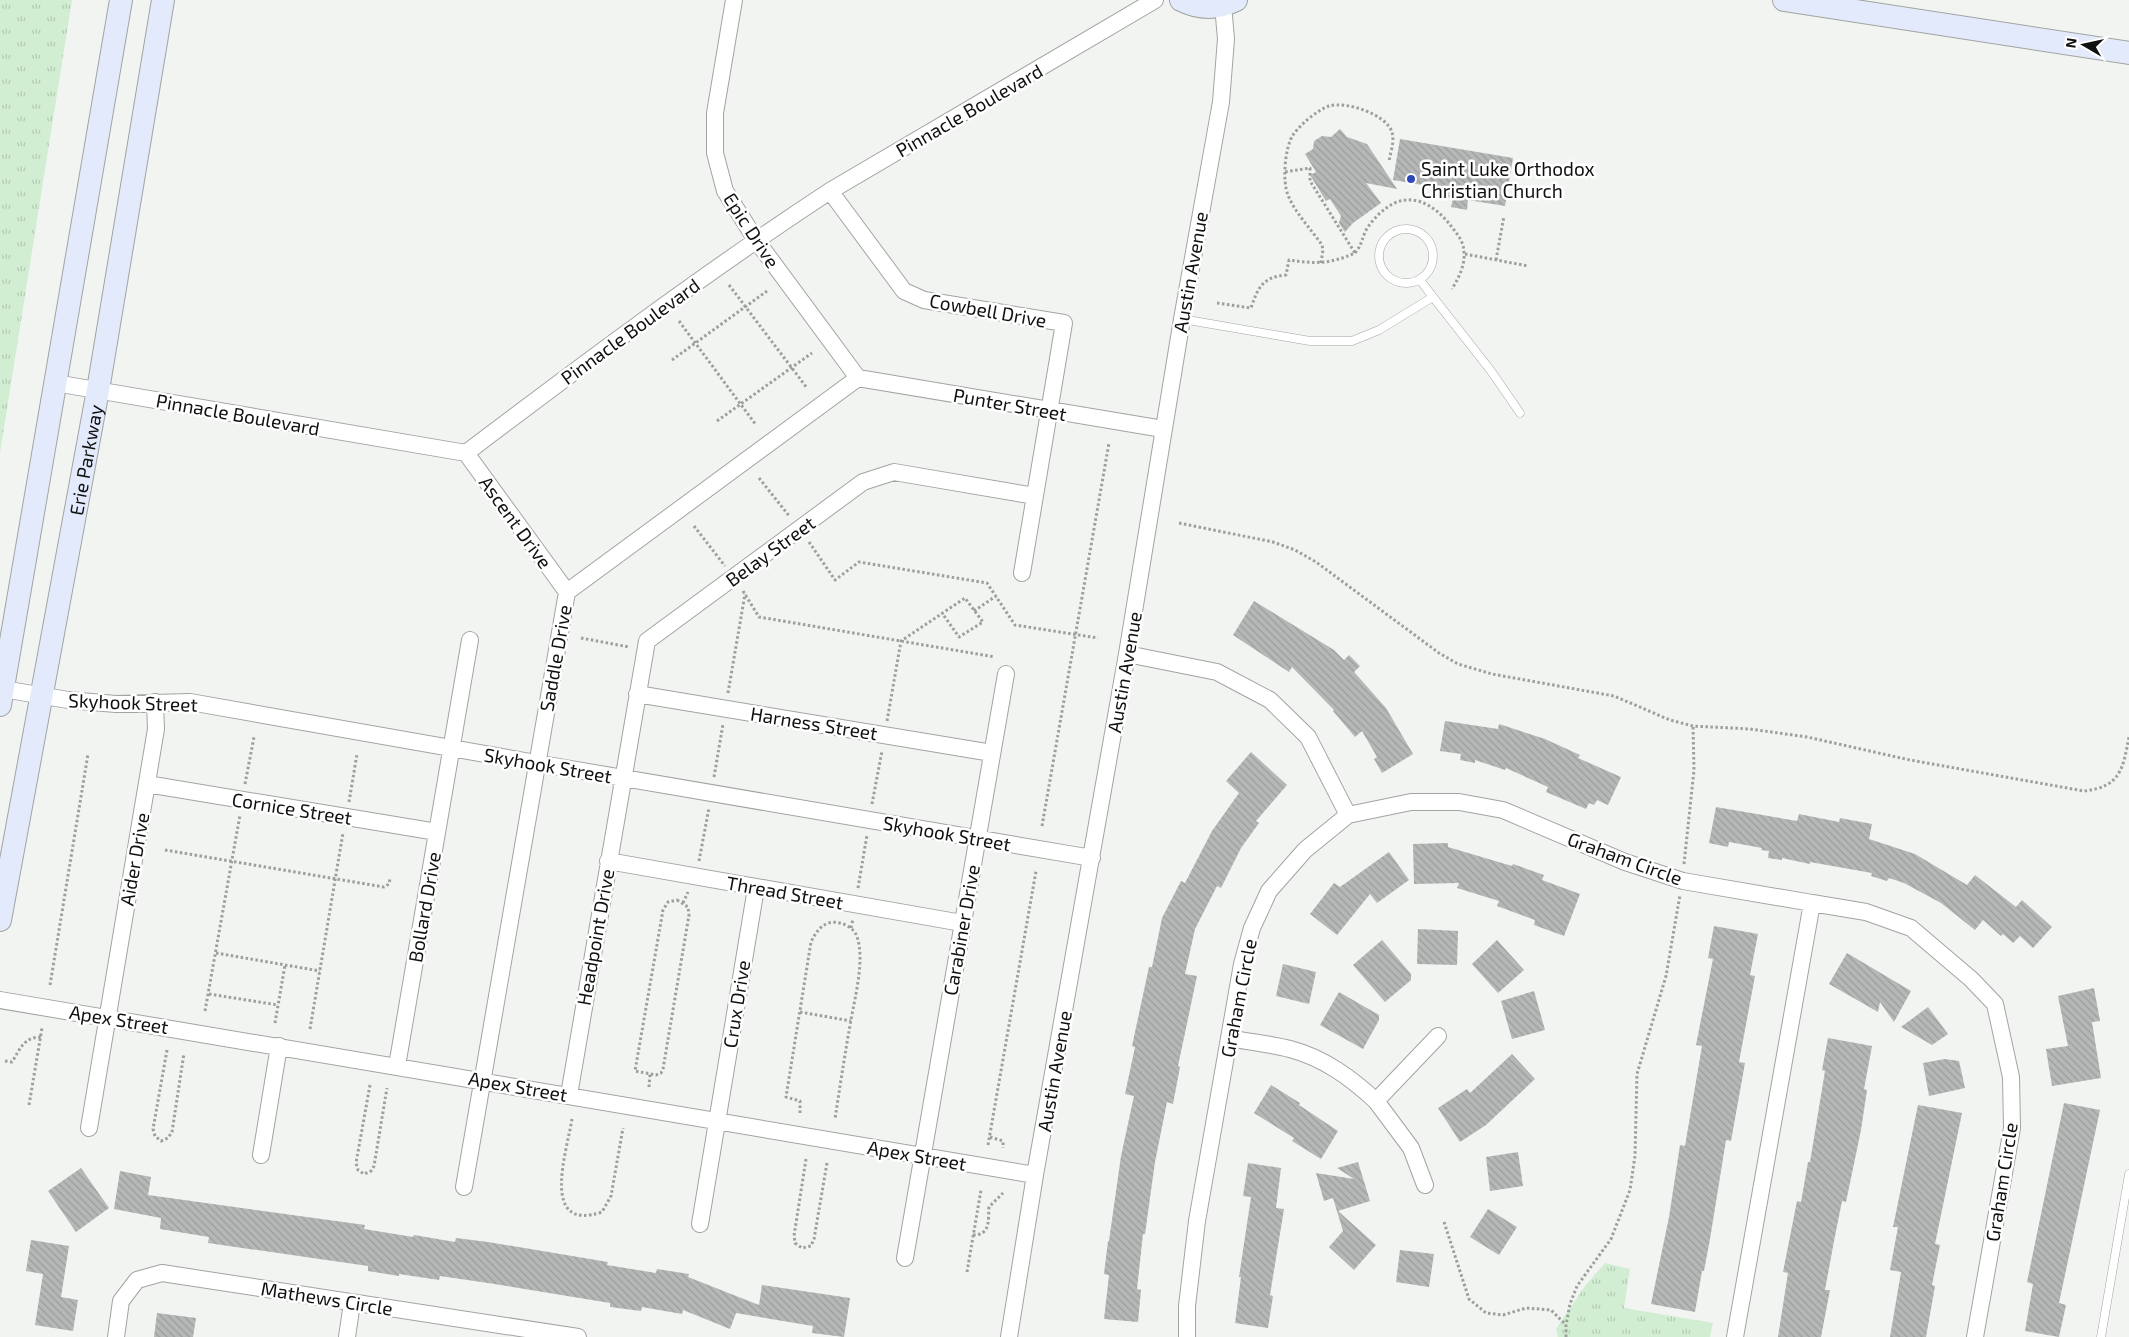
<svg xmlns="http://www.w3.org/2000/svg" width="2129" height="1337" font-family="'Exo 2',sans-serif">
<defs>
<pattern id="grass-tufts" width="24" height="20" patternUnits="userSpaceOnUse" patternTransform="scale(1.25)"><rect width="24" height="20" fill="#d1eed3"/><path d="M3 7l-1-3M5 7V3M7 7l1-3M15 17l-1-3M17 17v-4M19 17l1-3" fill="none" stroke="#b2cbb4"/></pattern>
<pattern id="building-back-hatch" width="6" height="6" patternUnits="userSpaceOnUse" patternTransform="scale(1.25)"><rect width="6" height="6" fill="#b5b8b6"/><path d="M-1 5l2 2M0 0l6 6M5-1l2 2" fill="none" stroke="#9a9d9b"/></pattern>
</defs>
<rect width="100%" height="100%" fill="#f1f4f1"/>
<path fill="url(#grass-tufts)" d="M0 0H72L0 453Z
M1605 1263 1630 1269 1624 1308 1713 1323 1710 1337H1558L1556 1329 1585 1286Z"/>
<path fill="url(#building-back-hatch)" d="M1340 129 1347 137 1367 144 1397 189 1366 183 1381 203 1353 223 1345 232 1339 223 1341 216 1330 199 1326 201 1310 175 1316 172 1305 154 1313 149 1314 141 1322 136 1331 137Z
M1400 139 1513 158 1505 206 1468 200 1467 210 1451 207 1453 198 1440 196 1441 188 1393 180Z
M1254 601 1334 650 1344 660 1349 655 1360 666 1354 672 1386 708 1413 754 1382 773 1374 759 1377 757 1362 731 1355 737 1333 711 1334 710 1292 667 1289 672 1233 635Z
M1445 721 1498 729 1499 724 1545 739 1580 755 1578 758 1621 777 1608 805 1597 800 1594 805 1589 803 1586 809 1546 792 1548 787 1506 768 1505 770 1475 760V763L1460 760 1461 754 1440 751Z
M1251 752 1287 785 1256 821 1259 823 1241 848 1221 888 1217 886 1195 929 1185 974 1197 976 1178 1066 1180 1067 1173 1104 1167 1102 1155 1162 1145 1234H1143L1137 1289 1141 1290 1138 1322 1104 1319 1109 1275 1104 1274 1108 1241H1109L1121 1156 1134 1096 1125 1094 1135 1047 1132 1046 1149 967H1152L1162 918 1181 881 1185 883 1212 831 1239 793 1226 781Z
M1716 807 1797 821 1799 814 1839 822 1840 818 1872 824 1869 839 1915 854 1967 885 1975 875 2016 907 2022 900 2052 927 2033 948 2020 936 2013 943 2003 934 2001 936 1983 920 1975 930 1941 903 1904 883 1889 878 1887 881 1871 876 1872 873 1810 862V864L1782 858V860L1768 858 1769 851 1761 850 1762 848 1729 842 1728 847 1709 843Z
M1448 843V847L1512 866 1513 864 1544 875 1542 880 1580 894 1564 936 1534 925 1535 920 1497 906 1499 901 1457 888 1459 883 1414 884 1413 844Z
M1389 852 1409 880 1377 903 1370 894 1337 935 1310 914 1334 883 1340 887Z
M1714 926 1758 934 1750 975 1755 976 1739 1062 1745 1063 1731 1141 1726 1140 1710 1239 1704 1271H1702L1695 1312 1651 1304 1669 1217 1680 1145 1685 1146 1702 1046 1696 1045 1713 959 1708 958Z
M1418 929 1458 931 1457 965 1417 964Z
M1382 940 1411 974V980L1385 1002 1353 965Z
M1497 940 1524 970 1498 993 1472 964Z
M1847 953 1911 991 1894 1022 1880 1002 1878 1012 1829 984Z
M1283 964 1316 972 1309 1004 1276 996Z
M2094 988 2100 1021 2092 1022 2101 1078 2052 1086 2046 1049 2068 1046 2058 996Z
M1534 991 1545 1030 1512 1039 1501 1001Z
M1339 992 1379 1015V1020L1363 1049 1320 1025Z
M1928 1007 1948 1034 1932 1045 1901 1027Z
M1828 1038 1872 1046 1864 1089 1867 1090 1861 1130 1846 1202 1842 1201 1834 1241 1825 1290H1830L1821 1337H1778L1788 1273 1783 1272 1797 1201 1801 1202 1808 1162H1810L1825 1071 1822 1070Z
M1512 1054 1535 1079 1486 1125 1460 1142 1438 1108 1467 1089 1470 1093Z
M1945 1059 1959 1061 1965 1088 1929 1096 1923 1063Z
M1271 1085 1300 1103 1299 1105 1338 1131 1321 1159 1292 1141 1294 1138 1254 1113Z
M2064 1103 2100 1110 2059 1303 2066 1305 2059 1337 2025 1331 2033 1284 2027 1282Z
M1918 1105 1962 1113 1935 1244 1940 1245 1932 1285 1935 1286 1926 1337H1890L1901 1272 1890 1270 1898 1227H1893Z
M1518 1152 1523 1186 1490 1191 1486 1157Z
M1358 1162 1370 1201 1338 1211 1376 1245 1354 1270 1329 1247 1343 1231 1333 1198 1324 1201 1316 1173 1354 1179 1337 1168Z
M1248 1163 1281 1168 1276 1208 1284 1209 1270 1295 1273 1296 1268 1328 1235 1323 1241 1277H1239L1251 1197 1243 1196Z
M81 1168 109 1208 76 1232 48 1191Z
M120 1171 151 1177 148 1195 365 1225 364 1229 413 1237 414 1235 455 1242 456 1238 488 1242 608 1262 607 1265 656 1273 657 1269 689 1274 688 1277 759 1305 762 1285 850 1298 844 1337 812 1333 813 1326 736 1313 730 1329 683 1310 682 1314 642 1307 641 1311 610 1307V1303L488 1283 440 1276 439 1280 399 1274V1276L368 1271V1266L208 1243 209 1237 160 1229 161 1218 114 1209Z
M1488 1209 1517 1227 1499 1255 1470 1237Z
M31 1240 69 1246 61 1297 78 1300 73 1331 35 1325 43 1274 26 1271Z
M1400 1250 1434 1254 1429 1287 1396 1282Z
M157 1313 196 1318 193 1337H154Z"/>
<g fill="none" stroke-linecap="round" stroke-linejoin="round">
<defs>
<path id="lane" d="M1379 256a27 27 0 1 1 54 0a27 27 0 1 1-54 0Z
M1420 280 1433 297
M1182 319 1310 341H1352L1379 330 1433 297 1491 371 1520 413
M2101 1337 2129 1174"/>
<path id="street" d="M734 0 715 113V153L725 191 756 240 858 378
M830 191 904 291 924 300 1064 323 1022 573
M858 378 1163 429
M55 383 466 453C585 363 705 273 830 191L1155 0
M466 453 567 592
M1127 654 1217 672 1270 700 1308 737 1348 815
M3 689 68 700 116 704 190 702 559 767 1092 858
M637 694 992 753
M147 784 437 832
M608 861 962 923
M1812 903 1866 912 1911 928 1971 979 1995 1004 2011 1077 2012 1128 1975 1337
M0 1000 1035 1175
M1229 1038C1249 1042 1271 1044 1290 1049 1324 1058 1351 1078 1376 1101L1438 1036
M397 1066 470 640
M569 1095 647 641 863 482 894 472 1035 496
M1376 1101 1411 1148 1425 1185
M89 1128 156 729 155 702
M261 1155 279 1046
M464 1187 567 592 858 378
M700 1224 756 888
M905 1258 1006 674
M116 1337 121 1301 137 1280 162 1273 578 1337
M347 1337 352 1303
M1009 1337 1035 1175 1127 654 1182 319 1221 102 1226 39 1223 5
M1187 1337V1306L1197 1221 1242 964 1252 928 1269 891 1305 850 1348 815 1411 802H1459L1503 810 1625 862 1683 881 1812 903 1735 1337"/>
<g id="secondary">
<path d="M1181 0C1199 9 1218 9 1236 0"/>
<path d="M1784 0 2129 53"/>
<path d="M0 705 121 0"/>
<path id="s1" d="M0 920 98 390 163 0"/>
</g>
</defs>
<use href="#lane" stroke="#a2a4a2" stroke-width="9"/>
<use href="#street" stroke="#a2a4a2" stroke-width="18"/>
<use href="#secondary" stroke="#a2a4a2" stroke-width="24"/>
<path stroke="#9d9f9d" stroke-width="3" stroke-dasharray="2.5 2.5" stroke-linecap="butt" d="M1355 253C1361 246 1362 240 1365 232 1369 224 1378 214 1385 209 1410 189 1435 205 1451 226 1458 235 1464 242 1464 253 1465 266 1458 279 1452 289
M1465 254 1528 266
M1496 260 1504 216
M1321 263 1323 250 1322 245C1311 229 1295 213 1288 195 1282 181 1285 147 1293 135 1300 125 1317 110 1329 106 1346 101 1386 114 1392 132 1395 142 1390 153 1389 162
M729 285 807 388
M1217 303 1251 308C1258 287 1263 277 1286 275L1289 260C1316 264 1330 264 1355 253L1310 181V168L1284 172
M679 321 756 425
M672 360 767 291
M717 421 812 353
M759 478 790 517
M1179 523 1273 542 1295 550 1316 562 1439 653 1458 664 1492 674 1614 696 1670 720 1693 726 1750 729 1807 737 1910 760 2084 791C2121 787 2123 768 2129 737
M694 526 725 566
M809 542 835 580 859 562 987 583 1015 625 1098 638
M743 591 759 617 995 657
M974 611 996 596
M581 638 629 647
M728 693 745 594
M887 721 901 641 965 598 983 622 959 637 942 613
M714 777 723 724
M245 784 254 737
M349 802 357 754
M872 804 882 751
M1042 826 1109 443
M165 850 384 887 389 884 390 879
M699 861 709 808
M1684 864 1694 770 1693 726
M858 888 867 835
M677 900 688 907 689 915 663 1069 661 1073 656 1075 635 1071 663 910 668 902Z
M683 903 688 892
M851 928 853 919
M216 953 320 971
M50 985 88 754
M209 994 278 1005
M205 1011 240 815
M800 1012 851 1021
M275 1023 285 965
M310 1029 343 833
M167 1050 153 1129 155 1136 161 1141 168 1138 172 1132 184 1053
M5 1061 12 1062C20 1049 24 1037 41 1037
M370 1085 356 1163 358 1170 364 1174 371 1171 374 1166 387 1088
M649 1087 650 1074
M29 1105 42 1028
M800 1113V1101L786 1097 811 942C815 934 819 927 828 923 838 920 854 926 857 937 865 959 855 997 851 1020 845 1053 840 1086 835 1119
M572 1119C567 1151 539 1233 602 1212L611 1196 623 1128
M990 1137 1003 1141V1148
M988 1145 1036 871
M806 1159 794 1236 795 1243 802 1248 811 1246 814 1239 827 1163
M1444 1222 1469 1299 1486 1313 1503 1315 1526 1308 1551 1310 1565 1324
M973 1235C991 1235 988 1220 989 1207L1003 1193
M967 1272 981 1190
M1566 1337V1325L1570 1304 1577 1286 1611 1239 1630 1190 1635 1156 1637 1074 1666 976 1680 895"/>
<use href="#lane" stroke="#fff" stroke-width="8"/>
<use href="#street" stroke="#fff" stroke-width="16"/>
<use href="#secondary" stroke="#e3eafc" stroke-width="22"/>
</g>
<circle fill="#3049ba" stroke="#fff" stroke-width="2" cx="1411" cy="179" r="5"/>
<g text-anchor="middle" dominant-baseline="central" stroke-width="5" stroke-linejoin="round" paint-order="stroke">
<g font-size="19" fill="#0f100f" stroke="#fff">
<text transform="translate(969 110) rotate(-30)">Pinnacle Boulevard</text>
<text transform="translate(752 230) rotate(57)">Epic Drive</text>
<text transform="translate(1190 272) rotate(-80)">Austin Avenue</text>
<text transform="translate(988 310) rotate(10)">Cowbell Drive</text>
<text transform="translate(630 331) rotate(-36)">Pinnacle Boulevard</text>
<text transform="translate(1010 404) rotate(10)">Punter Street</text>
<text transform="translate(238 414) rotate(10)">Pinnacle Boulevard</text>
<text stroke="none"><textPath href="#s1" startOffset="468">Erie Parkway</textPath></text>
<text transform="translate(516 522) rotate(54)">Ascent Drive</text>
<text transform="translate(770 551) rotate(-36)">Belay Street</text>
<text transform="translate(555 658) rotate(-80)">Saddle Drive</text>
<text transform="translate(1124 672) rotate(-80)">Austin Avenue</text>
<text transform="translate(133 702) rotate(2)">Skyhook Street</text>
<text transform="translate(814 723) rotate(9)">Harness Street</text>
<text transform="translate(548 765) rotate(10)">Skyhook Street</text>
<text transform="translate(292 808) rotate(9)">Cornice Street</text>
<text transform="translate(947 833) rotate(10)">Skyhook Street</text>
<text transform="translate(1625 858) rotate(20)">Graham Circle</text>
<text transform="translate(134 859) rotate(-80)">Aider Drive</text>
<text transform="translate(785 892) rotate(10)">Thread Street</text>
<text transform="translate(424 907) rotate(-80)">Bollard Drive</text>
<text transform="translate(961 930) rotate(-80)">Carabiner Drive</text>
<text transform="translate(595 937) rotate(-80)">Headpoint Drive</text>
<text transform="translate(1238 998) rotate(-79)">Graham Circle</text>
<text transform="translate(736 1004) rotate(-81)">Crux Drive</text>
<text transform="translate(119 1019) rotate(9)">Apex Street</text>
<text transform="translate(1054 1071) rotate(-80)">Austin Avenue</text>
<text transform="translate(518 1086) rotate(10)">Apex Street</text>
<text transform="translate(917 1155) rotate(10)">Apex Street</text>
<text transform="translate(2001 1182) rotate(-81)">Graham Circle</text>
<text transform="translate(327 1298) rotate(9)">Mathews Circle</text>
</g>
<g font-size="19" fill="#0f100f" stroke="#fff" text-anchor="start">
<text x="1421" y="168">Saint Luke Orthodox<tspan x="1421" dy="22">Christian Church</tspan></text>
</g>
</g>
<g transform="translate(2084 45) rotate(279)" stroke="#ffffff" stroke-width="4" paint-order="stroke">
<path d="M0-4L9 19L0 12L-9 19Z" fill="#0f100f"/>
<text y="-8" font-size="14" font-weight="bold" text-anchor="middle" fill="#0f100f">N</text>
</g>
</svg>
